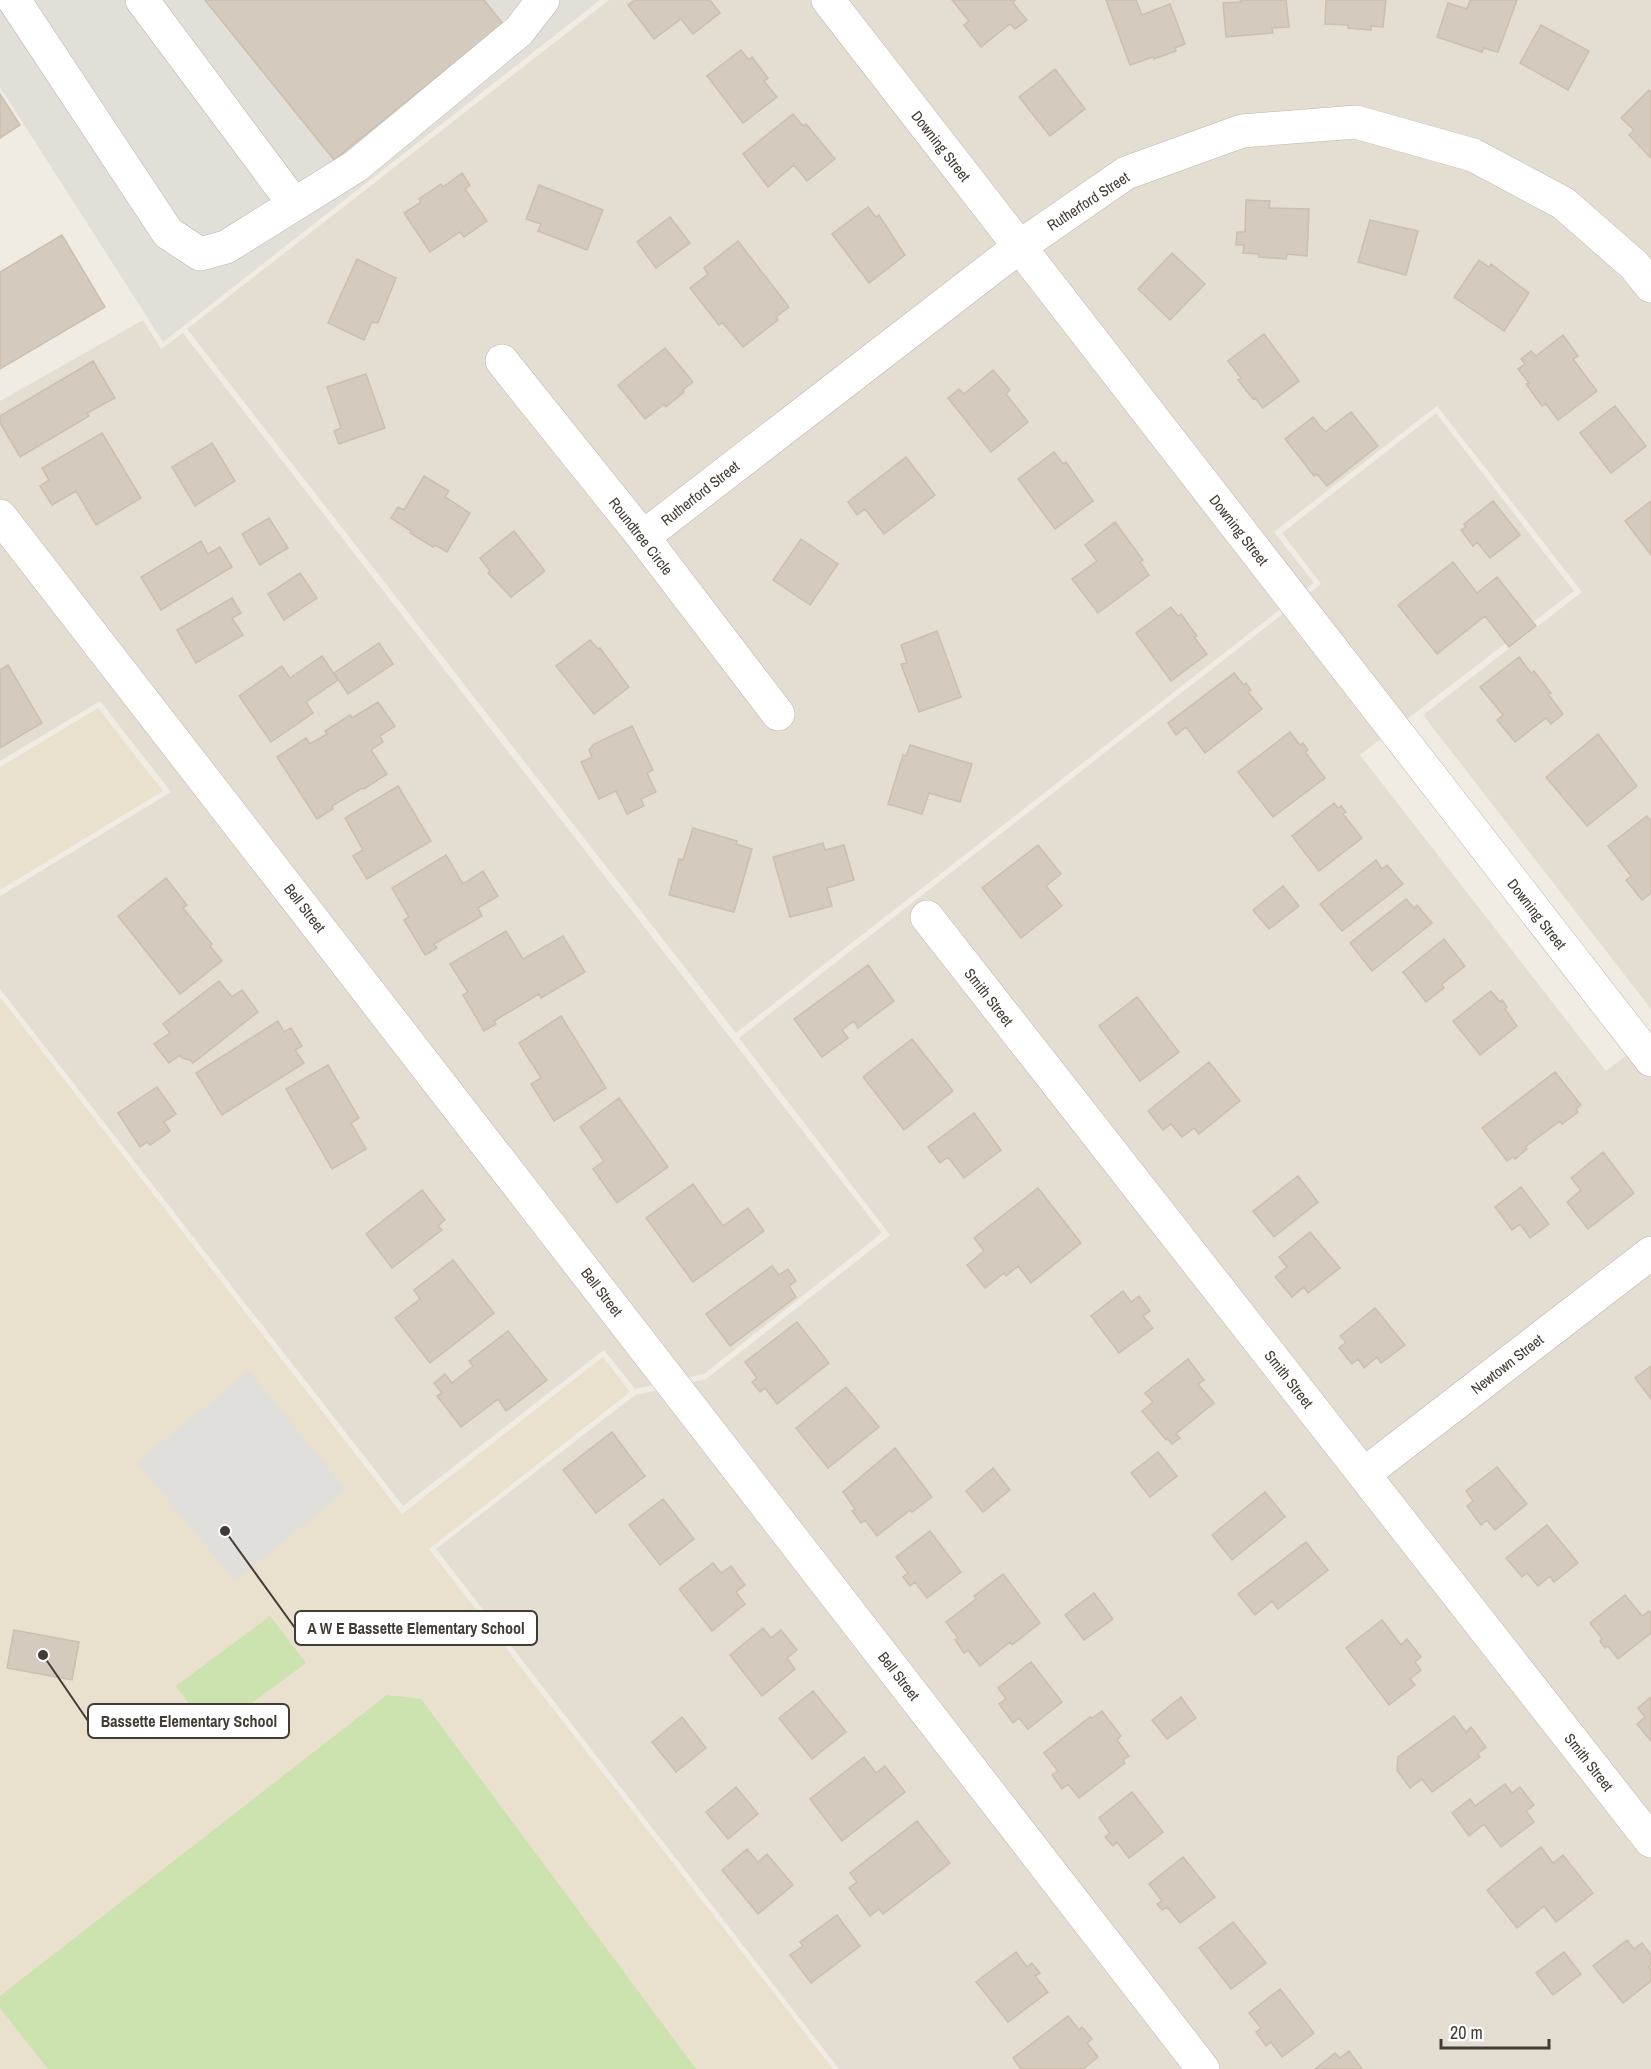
<svg xmlns="http://www.w3.org/2000/svg" width="1651" height="2069" font-family="'Archivo Narrow',sans-serif">
<rect width="100%" height="100%" fill="#f0ece3"/>
<path fill="#e4ded2" d="M609 0H1651V1009L1423 715 1582 592 1437 406 1274 532 1314 583 736 1033 187 329Z
M143 320 161 349 183 333 882 1233 704 1374 635 1389 604 1350 403 1506 0 989V896L171 792 100 701 0 761V401Z
M1436 413 1574 591 1360 755 1606 1071 1651 1037V2069H839L436 1549 635 1395 706 1379 890 1235 739 1038 1321 584 1282 533Z"/>
<path fill="#e2ded8" d="M0 0H600L163 342 0 87Z"/>
<path fill="#e9e0ce" d="M98 708 163 791 0 890V767Z
M0 997 402 1514 603 1357 630 1392 429 1549 833 2069H0Z"/>
<path fill="#cce2af" d="M270 1616 306 1663 211 1733 176 1686Z
M387 1695 421 1699 696 2069H48L0 2008V1996Z"/>
<path fill="#e1dfdc" d="M249 1371 346 1490 235 1581 137 1462Z"/>
<path fill="#d4cabd" stroke="#cbbfae" stroke-width="1.5" d="M205 0H484L503 24 334 160Z
M635 0H710L720 13 693 34 681 19 654 39 628 5Z
M952 0H1015L1013 3 1027 20 1015 29 1010 24 981 47 964 25 969 21Z
M1106 0H1136L1142 15 1170 4 1185 44 1175 48 1176 51 1154 59 1153 57 1130 65Z
M1240 0H1286L1289 27 1272 28 1273 33 1226 37 1223 3 1241 2Z
M1326 0H1386L1383 27 1371 26V30L1348 28V25L1325 24Z
M1470 0H1517L1498 52 1484 48 1482 52 1437 37 1448 3 1467 9Z
M1541 25 1589 51 1568 90 1520 63Z
M741 50 749 60 752 57 768 78 764 81 777 97 743 123 707 76Z
M1055 69 1085 109 1050 136 1019 97Z
M1649 90 1651 92V158L1629 135 1634 130 1621 118Z
M0 94 20 125 0 138Z
M793 114 803 126 806 124 835 159 807 181 794 165 768 187 743 154Z
M462 173 470 185 465 189 487 221 464 237 460 232 430 252 404 213 421 202 419 199 441 184 443 187Z
M539 185 603 210 587 250 538 231 541 224 526 219Z
M1246 200 1270 201 1269 208 1309 209 1307 256 1287 254 1286 259 1259 257V254L1243 253 1244 245H1236L1237 232H1245Z
M868 207 876 217 879 215 905 255 869 283 832 234Z
M670 217 690 243 656 268 637 242Z
M1370 220 1418 231 1406 275 1358 262Z
M62 235 105 307 0 369V272Z
M738 241 789 307 776 317 778 320 743 347 722 322 719 325 690 288 708 274 704 268Z
M1172 253 1205 284 1170 320 1138 289Z
M357 259 396 278 378 323 372 322 364 340 328 323Z
M1479 260 1489 267 1491 264 1529 293 1504 331 1454 297Z
M1264 334 1299 381 1263 408 1255 398 1253 399 1238 380 1241 378 1228 361Z
M1563 335 1578 356 1573 359 1597 391 1558 420 1546 404 1542 406 1526 384 1529 383 1518 369 1525 364 1521 359 1531 351 1536 356Z
M665 348 693 382 683 390 684 392 666 407 664 404 645 419 618 385Z
M93 361 115 398 87 413 89 416 20 457 0 423V416Z
M993 370 1010 390 1006 394 1028 422 991 452 948 398 959 389 964 394Z
M366 374 385 428 339 444 334 431 341 428 327 387Z
M1615 406 1646 446 1611 473 1580 433Z
M1351 412 1378 446 1327 486 1317 474 1314 476 1285 439 1313 417 1325 432Z
M102 433 141 498 96 525 76 491 52 505 40 486 49 480 42 468Z
M212 443 235 481 195 506 172 467Z
M1054 452 1063 464 1066 462 1093 501 1055 529 1018 479Z
M906 457 935 495 884 534 865 509 857 515 848 502Z
M424 476 449 491 445 497 470 513 447 552 435 545 433 547 410 533 411 531 391 518 398 507 404 510Z
M1493 501 1520 535 1490 558 1477 542 1473 546 1461 530 1466 527 1464 524Z
M1651 501V555L1625 521Z
M269 518 288 548 260 565 242 534Z
M1115 522 1143 560 1140 562 1149 575 1098 613 1072 579 1097 561 1085 545Z
M514 531 545 571 511 597 488 573 490 571 480 558Z
M801 539 838 564 810 605 773 580Z
M201 541 208 554 220 547 232 567 161 610 141 577Z
M1453 562 1477 593 1497 577 1536 626 1509 647 1485 616 1437 654 1398 605Z
M300 573 317 598 284 620 268 594Z
M232 598 241 613 232 618 243 635 196 663 177 630Z
M1171 607 1178 616 1181 614 1197 636 1194 637 1207 654 1171 681 1136 633Z
M937 631 961 697 919 712 901 664 907 663 901 645Z
M590 640 598 649 600 648 629 687 594 714 556 666Z
M379 643 393 664 348 694 334 673Z
M322 656 338 680 306 702 313 713 271 742 239 696 282 666 290 678Z
M1519 657 1531 673 1534 671 1551 693 1548 694 1563 714 1551 724 1546 718 1515 742 1497 720 1503 715 1480 687Z
M8 665 42 723 0 748V670Z
M1234 673 1244 685 1246 683 1251 690 1248 692 1262 709 1205 753 1186 727 1176 735 1168 723Z
M378 702 395 726 380 736 383 742 371 750 387 774 364 789 362 788 332 806 333 809 317 819 277 757 306 738 310 744 327 734 325 731 350 715 352 718Z
M632 726 653 770 647 773 656 792 641 799 644 806 627 814 616 791 599 799 581 762 592 757 589 750 594 744Z
M1290 732 1300 745 1303 743 1308 750 1305 752 1325 778 1273 817 1238 772Z
M1598 734 1637 786 1587 826 1546 777Z
M910 745 972 764 960 802 929 793 922 814 888 804 903 755 906 756Z
M398 786 431 841 367 879 353 856 363 850 345 818Z
M1334 803 1338 808 1341 806 1346 812 1343 814 1362 838 1319 871 1292 836Z
M1647 816 1651 821V893L1642 900 1626 880 1631 876 1608 846Z
M693 828 737 841 736 844 752 849 734 912 669 895 679 859 683 860Z
M823 843 825 850 844 845 854 880 827 888 832 906 790 917 773 857Z
M1038 845 1061 874 1046 886 1062 906 1021 938 982 888Z
M446 855 463 884 483 871 498 896 478 908 482 916 434 944 437 948 425 955 404 920 409 917 392 888Z
M1376 860 1382 869 1387 865 1403 884 1342 931 1320 904Z
M166 878 187 905 183 908 212 944 210 946 222 961 180 994 118 916Z
M1283 886 1299 906 1269 929 1253 910Z
M1406 899 1414 908 1417 905 1432 923 1372 971 1350 943Z
M506 931 523 959 563 936 585 972 541 998 539 994 494 1021 496 1024 484 1031 463 995 468 992 450 964Z
M1444 939 1465 966 1442 984 1444 988 1426 1002 1403 972Z
M868 965 894 1001 858 1028 854 1021 842 1030 848 1038 822 1057 794 1019Z
M219 981 232 997 242 990 258 1012 193 1063 190 1060 182 1058 180 1055 169 1063 154 1044 170 1033 163 1024Z
M1491 991 1500 1002 1502 1000 1507 1007 1505 1009 1517 1026 1480 1055 1453 1021Z
M1137 997 1179 1052 1140 1081 1099 1026Z
M561 1016 606 1088 554 1121 531 1084 541 1078 519 1043Z
M278 1021 284 1032 291 1028 302 1046 295 1050 304 1063 222 1115 196 1073Z
M912 1039 953 1091 904 1130 863 1077Z
M1209 1062 1240 1101 1199 1134 1194 1128 1182 1137 1171 1124 1163 1130 1148 1111Z
M328 1065 359 1118 351 1123 366 1149 332 1169 286 1089Z
M1555 1072 1581 1105 1576 1109 1578 1112 1562 1124 1560 1121 1525 1147 1527 1149 1515 1159 1513 1157 1507 1161 1482 1128Z
M157 1087 176 1114 164 1122 170 1131 150 1145 147 1142 140 1147 118 1113Z
M619 1098 668 1167 617 1203 593 1169 604 1161 580 1127Z
M974 1113 1001 1150 964 1178 948 1157 940 1163 928 1147Z
M1603 1152 1634 1193 1588 1229 1567 1202 1581 1190 1571 1178Z
M1298 1176 1318 1202 1274 1237 1253 1211Z
M693 1184 723 1226 748 1208 764 1231 693 1282 646 1218Z
M1521 1187 1549 1224 1530 1238 1520 1224 1512 1230 1495 1207Z
M1038 1188 1081 1243 1031 1283 1018 1266 1006 1276 1004 1273 985 1288 967 1265 984 1251 974 1238Z
M422 1190 445 1220 438 1226 442 1230 392 1268 366 1234Z
M1310 1232 1340 1268 1308 1293 1304 1287 1292 1297 1275 1277 1287 1267 1279 1257Z
M453 1260 494 1313 430 1363 395 1318 420 1299 414 1290Z
M772 1266 779 1275 788 1269 796 1281 789 1286 796 1297 730 1346 706 1314Z
M1123 1291 1131 1302 1139 1296 1150 1311 1143 1316 1153 1328 1119 1353 1091 1316Z
M1375 1308 1405 1345 1381 1363 1377 1357 1364 1368 1358 1359 1352 1364 1339 1348 1346 1342 1340 1336Z
M797 1322 829 1363 777 1404 765 1388 760 1392 752 1382 757 1378 745 1362Z
M508 1331 547 1380 506 1411 498 1399 461 1427 437 1396 442 1393 434 1383 445 1374 452 1383 473 1366 469 1361Z
M1188 1359 1204 1380 1198 1384 1214 1403 1176 1434 1180 1438 1172 1444 1167 1438 1166 1440 1142 1411 1153 1402 1145 1393Z
M1651 1366V1399L1635 1378Z
M846 1387 879 1427 828 1468 796 1428Z
M612 1432 645 1476 596 1513 563 1470Z
M895 1448 932 1497 912 1512 910 1510 877 1536 865 1520 861 1523 852 1511 855 1509 843 1492Z
M1158 1452 1177 1476 1150 1497 1131 1473Z
M1497 1467 1527 1504 1495 1530 1487 1520 1481 1525 1467 1506 1473 1501 1466 1491Z
M993 1468 1010 1490 983 1512 966 1491Z
M1265 1492 1285 1517 1232 1560 1212 1535Z
M663 1499 694 1539 660 1565 629 1525Z
M1547 1525 1578 1563 1554 1582 1550 1576 1538 1586 1527 1573 1522 1577 1506 1558Z
M930 1531 961 1572 927 1598 915 1582 910 1586 903 1577 908 1573 896 1557Z
M1306 1542 1328 1570 1278 1609 1272 1601 1255 1615 1238 1594Z
M713 1563 721 1573 731 1566 745 1585 736 1592 745 1604 712 1631 679 1589Z
M1003 1574 1040 1623 1012 1645 1010 1642 980 1666 968 1650 964 1653 955 1640 958 1638 946 1622 976 1599 974 1596Z
M1094 1593 1113 1619 1084 1640 1065 1615Z
M1625 1595 1642 1616 1649 1611 1651 1614V1633L1618 1659 1608 1646 1605 1648 1600 1641 1602 1639 1590 1623Z
M1382 1620 1401 1645 1407 1639 1421 1657 1415 1662 1421 1670 1410 1679 1415 1685 1389 1705 1346 1648Z
M763 1628 771 1638 781 1630 797 1650 787 1658 795 1669 762 1696 730 1655Z
M14 1630 79 1642 72 1680 7 1668Z
M1031 1662 1062 1702 1028 1729 1019 1718 1013 1723 999 1704 1006 1699 998 1688Z
M813 1691 846 1732 812 1759 779 1718Z
M1181 1697 1196 1718 1167 1739 1152 1720Z
M1651 1697V1741L1637 1724 1645 1717 1638 1708Z
M1102 1711 1121 1736 1117 1740 1129 1756 1123 1760 1125 1763 1079 1798 1068 1784 1062 1789 1052 1775 1058 1771 1044 1753 1090 1717 1092 1718Z
M1454 1716 1466 1732 1471 1727 1486 1747 1477 1754 1480 1757 1432 1792 1422 1779 1410 1788 1397 1770 1398 1757Z
M682 1717 706 1748 676 1772 652 1742Z
M864 1757 876 1773 885 1766 905 1792 842 1841 810 1799Z
M1505 1784 1512 1793 1520 1787 1534 1805 1526 1811 1534 1822 1501 1847 1484 1824 1469 1836 1452 1813 1470 1799 1475 1806Z
M736 1787 758 1814 728 1839 706 1812Z
M1132 1792 1163 1832 1129 1858 1117 1842 1113 1846 1105 1837 1110 1833 1099 1818Z
M917 1821 950 1863 883 1914 879 1909 870 1916 849 1888 857 1882 850 1873Z
M1541 1847 1553 1863 1563 1855 1593 1893 1556 1922 1544 1906 1517 1928 1487 1890Z
M747 1849 758 1862 767 1854 793 1885 758 1914 722 1870Z
M1183 1857 1215 1897 1180 1923 1167 1907 1162 1910 1157 1904 1162 1901 1149 1884Z
M837 1915 860 1946 811 1983 790 1955 803 1946 800 1942Z
M1233 1922 1266 1963 1231 1989 1199 1948Z
M1627 1940 1634 1949 1642 1943 1651 1955V1965L1649 1967 1651 1970V1981L1623 2003 1593 1966Z
M1016 1952 1027 1967 1032 1963 1040 1973 1035 1976 1048 1992 1008 2022 976 1982Z
M1564 1952 1581 1974 1553 1995 1536 1973Z
M1280 1989 1314 2033 1282 2057 1271 2042 1266 2046 1256 2032 1261 2028 1249 2013Z
M1068 2016 1079 2030 1082 2027 1092 2039 1087 2043 1098 2057 1083 2069H1021L1013 2058Z
M1349 2051 1362 2069H1315L1335 2053 1340 2058Z"/>
<g fill="none" stroke-linecap="round" stroke-linejoin="round">
<defs>
<path id="minor" d="M14 0 168 233 200 254 226 247 356 166 519 31 543 0
M142 0 294 204
M828 0 1651 1060
M502 361 643 537 778 714
M0 516 1203 2069
M643 537 1019 247 1126 173 1242 131 1356 122 1473 155 1563 203 1634 265 1651 286
M927 917 1651 1841
M1364 1474 1651 1253"/>
</defs>
<use href="#minor" stroke="#beb6aa" stroke-width="34"/>
<use href="#minor" stroke="#fff" stroke-width="33"/>
</g>
<g text-anchor="middle" dominant-baseline="central" stroke-width="5" stroke-linejoin="round" paint-order="stroke">
<g font-size="15" fill="#423c34" stroke="#fff">
<text transform="translate(941 146) rotate(52)">Downing Street</text>
<text transform="translate(1088 201) rotate(-33)">Rutherford Street</text>
<text transform="translate(700 493) rotate(-38)">Rutherford Street</text>
<text transform="translate(1239 530) rotate(52)">Downing Street</text>
<text transform="translate(641 536) rotate(52)">Roundtree Circle</text>
<text transform="translate(305 908) rotate(52)">Bell Street</text>
<text transform="translate(1537 914) rotate(52)">Downing Street</text>
<text transform="translate(989 997) rotate(52)">Smith Street</text>
<text transform="translate(602 1292) rotate(52)">Bell Street</text>
<text transform="translate(1507 1364) rotate(-38)">Newtown Street</text>
<text transform="translate(1289 1379) rotate(52)">Smith Street</text>
<text transform="translate(899 1676) rotate(52)">Bell Street</text>
<text transform="translate(1589 1762) rotate(52)">Smith Street</text>
</g>
</g>
<path fill="none" stroke="#423c34" stroke-width="2" d="M225 1531L295 1628M43 1655L88 1721"/>
<g fill="#423c34" stroke="#fff" stroke-width="2">
<circle cx="225" cy="1531" r="6"/>
<circle cx="43" cy="1655" r="6"/>
</g>
<g fill="#fff" stroke="#423c34" stroke-width="2">
<rect x="295" y="1611" width="242" height="34" rx="6"/>
<rect x="88" y="1704" width="201" height="34" rx="6"/>
</g>
<g font-size="16" text-anchor="middle" font-weight="bold" fill="#423c34">
<text x="416" y="1634">A W E Bassette Elementary School</text>
<text x="189" y="1727">Bassette Elementary School</text>
</g>
<path d="M1441 2039v9h108v-9" fill="none" stroke="#423c34" stroke-width="3"/>
<text x="1450" y="2039" font-size="18" fill="#423c34" stroke="#ffffff" stroke-width="4.5" paint-order="stroke">20 m</text>
</svg>
